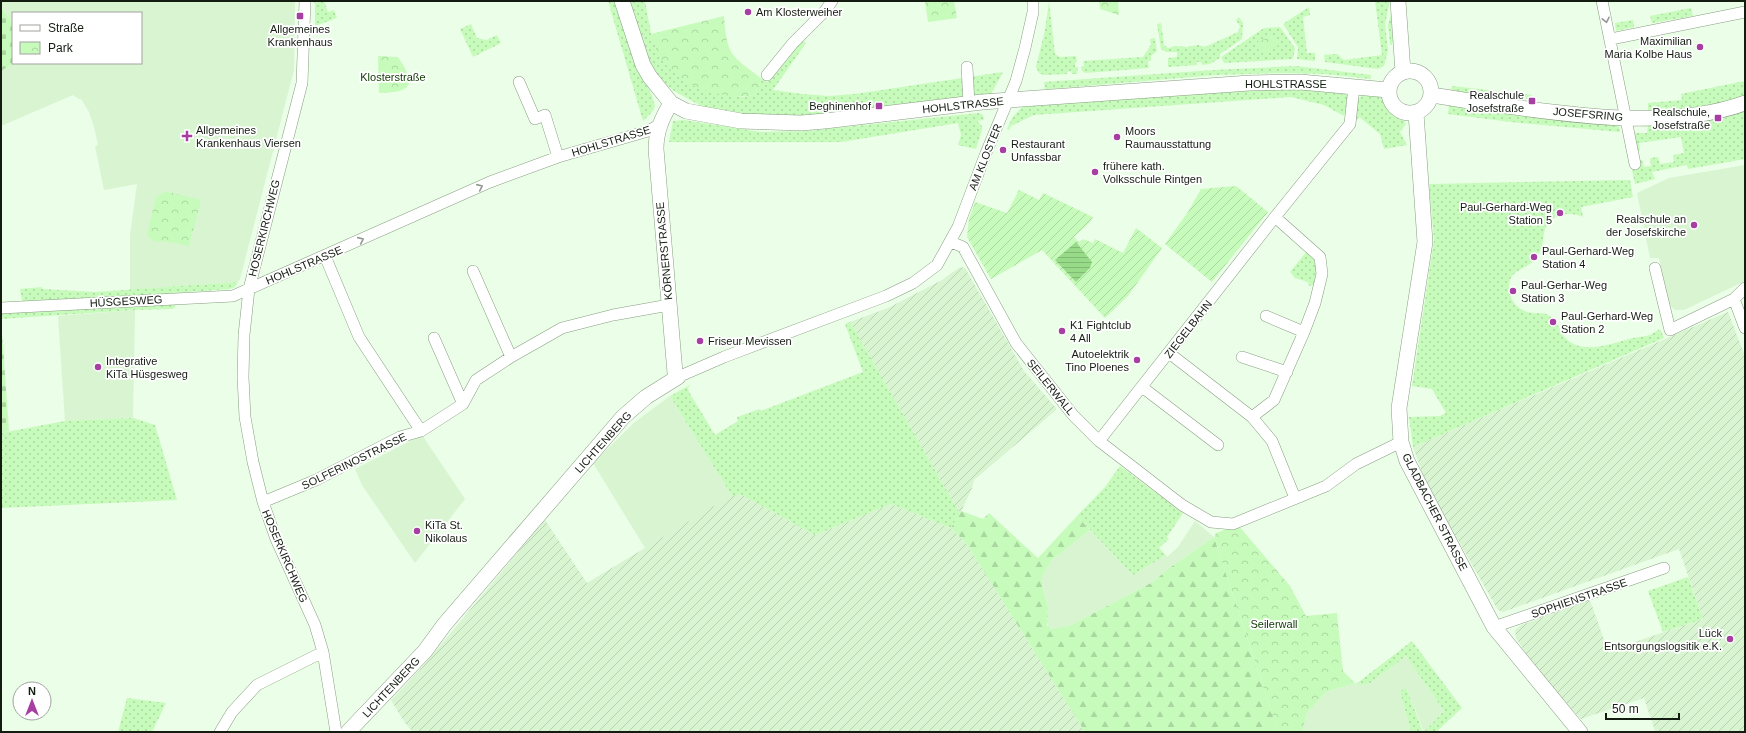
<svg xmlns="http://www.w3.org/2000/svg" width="1746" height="733" font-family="Arial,sans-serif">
<defs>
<pattern id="industrial-furrows" width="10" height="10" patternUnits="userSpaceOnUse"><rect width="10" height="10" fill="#d8f4d1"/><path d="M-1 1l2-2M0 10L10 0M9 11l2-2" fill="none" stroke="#b8d1b2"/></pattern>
<pattern id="grass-dots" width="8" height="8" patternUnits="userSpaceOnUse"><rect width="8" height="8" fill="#c7fbbb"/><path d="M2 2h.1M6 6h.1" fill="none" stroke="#aad7a0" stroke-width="1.8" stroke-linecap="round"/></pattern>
<pattern id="forest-firs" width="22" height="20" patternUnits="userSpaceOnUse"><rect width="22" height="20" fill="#c7fbbb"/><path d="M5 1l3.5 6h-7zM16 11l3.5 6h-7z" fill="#aad7a0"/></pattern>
<pattern id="cemetery-stones" width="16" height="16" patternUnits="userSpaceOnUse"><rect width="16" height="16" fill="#c7fbbb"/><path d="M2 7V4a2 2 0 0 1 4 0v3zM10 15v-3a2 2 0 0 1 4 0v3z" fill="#aad7a0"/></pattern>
<pattern id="park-crowns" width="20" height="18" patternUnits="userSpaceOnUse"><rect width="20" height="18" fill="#c7fbbb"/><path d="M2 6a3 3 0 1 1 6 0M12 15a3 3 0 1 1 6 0" fill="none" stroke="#aad7a0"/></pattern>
<pattern id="garden-furrows" width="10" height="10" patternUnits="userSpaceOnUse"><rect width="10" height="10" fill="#c7fbbb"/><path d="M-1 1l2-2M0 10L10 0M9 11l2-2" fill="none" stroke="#aad7a0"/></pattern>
<pattern id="water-rules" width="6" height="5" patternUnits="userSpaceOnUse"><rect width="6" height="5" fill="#97da88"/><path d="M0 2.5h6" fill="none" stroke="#81ba74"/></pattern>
</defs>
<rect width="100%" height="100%" fill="#ebfee7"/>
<path fill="#d8f4d1" d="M1 1H295L294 70 240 279 238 282 130 290V235L137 184 104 190 95 146 98 145 94 127 89 112 81 99H79L73 95 1 126V71L14 63H141V13H13V23L1 7Z
M1745 165V281L1684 310H1675L1669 304 1659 258H1650L1637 193 1669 178Z
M135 310 133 418 65 421 58 316Z
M670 396 732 496 645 548 593 463 635 422Z
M422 435 465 499 415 563 362 485 355 469Z
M1195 521 1214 537 1168 569 1153 582 1069 626 1056 629 1049 628 1047 622 1048 607 1042 585V576L1052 560 1090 530 1133 575 1166 555 1167 557 1178 547Z
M1406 656 1444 711 1424 732 1406 687 1400 692 1411 732H1303L1306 714 1326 692 1355 683 1369 684Z"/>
<path fill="url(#industrial-furrows)" d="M960 267 965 268 1024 371 1056 408V410L974 480 972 488 960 514 850 322 888 308 942 280Z
M1728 312 1745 356V732H1652L1655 731 1644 698 1581 719 1539 673 1516 638 1515 630 1521 625 1590 600 1608 651 1703 619 1679 549 1503 612 1498 610 1435 500 1422 472 1413 447Z
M734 494H740L815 535 891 504 951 528 966 543 1085 732H413L405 723 391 700 418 672 545 520 587 583Z"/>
<path fill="url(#grass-dots)" d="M311 1H324L328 12 334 10 337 18 315 26V3Z
M608 1H614L632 56 652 95 655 107 652 112 643 121Z
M628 1H645L652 38 700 88 742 97 754 95 762 79 767 82 800 39 806 43 773 90 802 94 829 96 855 94 1003 72 991 94 813 117H747L703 107 674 91 662 81 648 61Z
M1049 1 1055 54 1060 57 1076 56 1077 61 1075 64V67H1078L1077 74H1072L1071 71 1067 72V74L1044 75 1039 73 1036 67 1045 30Z
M1375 1H1390L1385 24 1388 50 1384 66 1378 69 1325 62 1324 55 1337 54 1344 60 1382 55Z
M1393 5 1396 31 1392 45H1390L1388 25Z
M1309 7 1310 15 1303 17 1307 53H1315V61L1297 59 1298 47 1283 24Z
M1691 8 1693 16 1652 23 1650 16Z
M1239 17 1243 23 1242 39 1220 54V58L1210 64 1202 65 1201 62H1197V65L1168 67V58L1177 57V52H1166L1161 49 1157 24 1161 23 1164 45 1168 48 1176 46 1187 47 1198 45 1205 47 1238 32 1240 26 1236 20Z
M1633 20 1634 27 1616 31 1615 23Z
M471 24 477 38 486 40 497 35 501 43 473 57 460 29Z
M1280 27 1295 48 1293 59 1224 63 1221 57 1264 28Z
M1155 38 1157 51 1151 56V61H1148L1149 68 1085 73 1082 71 1081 67 1084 66 1083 61 1143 57 1151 45 1150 39Z
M1296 66 1371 75V79L1325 74 1280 73 1216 75 1050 89H1045L1044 82 1214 70Z
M1745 81V99L1710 108 1648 111V103L1682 100 1681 94Z
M1452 86 1532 95 1531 99H1502L1451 90Z
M1252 89H1324L1345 92C1351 100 1347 107 1344 116L1324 105 1291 97 1034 115 1011 126 1009 130 1007 129 1012 118 1022 107Z
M1364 93 1378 96 1385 101 1390 108 1403 119 1406 124 1400 132 1407 145 1384 149 1380 134 1359 117 1355 122 1354 104Z
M1449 105 1614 123 1619 125 1620 132 1511 122 1448 114Z
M1745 109V159L1688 169 1687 165 1652 172 1655 179 1635 184 1632 170 1640 167 1639 160H1642L1644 167 1651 166 1650 158 1658 157 1660 164 1674 162 1673 155 1684 153 1681 137 1639 143 1640 150 1637 151 1634 133H1647L1648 125 1678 126 1701 123 1725 118Z
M979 113 983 115 984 120 977 121 982 126V130L976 149 958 145 961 135 958 123 841 142H669L673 121 684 120 761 132 807 131Z
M1630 180 1633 197 1581 207 1583 217C1571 211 1549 214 1545 229 1542 240 1544 247 1536 258 1527 271 1504 269 1510 293 1512 304 1521 312 1533 313 1538 314 1543 312 1548 315 1560 322 1559 334 1570 342 1574 345 1582 347 1587 347 1600 348 1614 343 1626 340 1633 337 1642 337 1650 335 1653 333 1657 331 1660 329L1664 338 1413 447 1409 417 1440 416 1446 413 1432 389 1412 386 1434 240 1429 184Z
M1307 251C1318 263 1317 269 1314 285L1309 286 1308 282 1295 278 1290 272Z
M238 282 235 287 230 289 27 304 22 301 20 289 42 287V289L95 292Z
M178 303 173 309 135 310 1 319V312Z
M850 322 960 514 951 528 891 504 815 535 740 494 732 496 670 396 690 385 688 388 689 392 715 435 738 421 737 417 760 409 761 411 863 372 845 324Z
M133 418 155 425 177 500 1 508V433L65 421Z
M1120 466 1183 513 1167 537 1169 539 1159 548 1166 555 1133 575 1077 516 1105 487Z
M1688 577 1703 619 1663 632 1648 591Z
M1412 641 1462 708 1436 732H1424L1444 711 1406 656 1369 684H1356Z
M1406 687 1423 732H1411L1400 692Z
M127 698 166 703 152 732H118Z"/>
<path fill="url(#forest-firs)" d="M961 511 983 519 989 513 1038 558 1077 516 1090 530 1052 560 1042 576V585L1048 607 1047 625 1051 629 1069 626 1153 582 1168 569 1214 537 1278 732H1085L966 543 951 528Z"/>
<path fill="url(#cemetery-stones)" d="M1 7 13 23 14 63 1 71Z
M1 319 9 431 1 433Z"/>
<path fill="url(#park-crowns)" d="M925 1H954L957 18 928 22Z
M1099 1H1118L1119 15 1100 9Z
M724 16C727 57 731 55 762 79L754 95C723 101 680 86 662 60 657 52 653 42 651 34Z
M1273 35 1278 46 1260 54 1256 43Z
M378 56 398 57C416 84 414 92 379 93Z
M165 191 201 200 189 246C183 245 176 243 170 242 159 240 157 246 147 235L156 197Z
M1238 525 1290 586 1306 616 1337 613 1343 671 1355 683 1326 692 1306 714 1303 732H1278L1214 537 1216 533Z"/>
<path fill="url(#garden-furrows)" d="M1236 186 1268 212 1212 282 1165 244 1188 212 1201 189Z
M1019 190 1039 200 1043 193 1093 217 1090 222 1074 237 1079 242 1083 239 1093 243 1095 239 1123 253 1136 228 1162 248 1128 296 1105 318 1042 250 991 279 967 237 969 219 975 202 1007 213Z"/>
<path fill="url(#water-rules)" d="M1076 242 1092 262 1090 268 1076 282 1055 260Z"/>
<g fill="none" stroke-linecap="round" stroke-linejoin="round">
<defs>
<path id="street" d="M305 1 302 83 249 289 244 335 243 377 245 417 253 462 263 502 276 539 315 625 323 652 336 732
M1602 1 1635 164
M1611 39 1745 12
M967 67 969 104
M767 75 793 43 825 11 832 1
M519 82 535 119 545 115 558 157
M951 242 963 247 1016 343 1073 415 1099 441 1129 464 1182 505 1211 522 1233 524 1326 486 1356 464 1401 442
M325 256 359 337 421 431
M1655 268 1670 330 1734 299 1745 288
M473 271 511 357
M1734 299 1745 328
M1 308 233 296 490 182 558 157 648 131 659 125
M1266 316 1304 332
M434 338 463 404
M1169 353 1252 417 1272 441 1295 498
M1242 357 1287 372
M678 377 724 357 886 296 913 283 937 265 958 227 986 153 1016 81 1025 48 1033 12V1
M1142 387 1218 445
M1252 417 1274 400 1304 332 1315 303 1322 274 1320 257 1275 217
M1099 441 1275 217 1350 124 1354 86
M263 502 316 480 400 437 421 431 463 404 476 380 511 357 562 328 613 315 669 305
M1494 627 1664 568
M220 732 232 712 257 685 323 652"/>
<path id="secondary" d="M622 1 643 65 650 77 671 103 686 111 741 121 801 123 825 121 982 102 1250 83 1300 82 1388 90
M1398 1 1403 72
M1389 92a21 21 0 1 1 42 0a21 21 0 1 1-42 0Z
M1431 95C1447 97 1461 100 1476 102 1559 113 1665 132 1745 103
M1416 113 1425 242 1399 408 1401 442 1407 461 1494 627 1580 732
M348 732 425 651 444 625 623 417 646 397 678 377 675 373 656 149C656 131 662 118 671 103"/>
</defs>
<use href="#street" stroke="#889e83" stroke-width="12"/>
<use href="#secondary" stroke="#889e83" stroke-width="16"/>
<use href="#street" stroke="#fff" stroke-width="11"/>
<use href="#secondary" stroke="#fff" stroke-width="15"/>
</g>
<defs><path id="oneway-chevron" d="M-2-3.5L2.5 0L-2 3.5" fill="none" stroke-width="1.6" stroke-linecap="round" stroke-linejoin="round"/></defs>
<g stroke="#959994">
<use href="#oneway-chevron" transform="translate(1606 20) rotate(78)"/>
<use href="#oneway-chevron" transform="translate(480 187) rotate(-24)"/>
<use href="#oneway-chevron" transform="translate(361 240) rotate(-24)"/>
</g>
<g fill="#a73fa2" stroke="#fff" stroke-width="1.5">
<circle cx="748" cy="12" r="4"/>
<rect x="296" y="12" width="8" height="8" rx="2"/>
<circle cx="1700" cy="47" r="4"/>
<rect x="1528" y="97" width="8" height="8" rx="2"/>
<rect x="875" y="102" width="8" height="8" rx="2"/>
<rect x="1714" y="114" width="8" height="8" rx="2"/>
<path d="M185 130h4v4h4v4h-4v4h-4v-4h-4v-4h4z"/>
<circle cx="1117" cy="137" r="4"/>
<circle cx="1003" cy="150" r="4"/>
<circle cx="1095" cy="172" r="4"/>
<circle cx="1560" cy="213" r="4"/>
<circle cx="1694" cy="225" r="4"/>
<circle cx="1534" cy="257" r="4"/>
<circle cx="1513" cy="291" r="4"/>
<circle cx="1553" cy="322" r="4"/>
<circle cx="1062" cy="331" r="4"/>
<circle cx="700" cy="341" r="4"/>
<circle cx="1137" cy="360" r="4"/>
<circle cx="98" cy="367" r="4"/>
<circle cx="417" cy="531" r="4"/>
<circle cx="1730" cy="639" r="4"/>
</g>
<g text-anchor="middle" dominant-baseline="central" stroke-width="3.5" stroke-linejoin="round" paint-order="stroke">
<g font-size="11" fill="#141c12" stroke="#fff" text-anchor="start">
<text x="756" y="12">Am Klosterweiher</text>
<text x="300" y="29" text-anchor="middle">Allgemeines<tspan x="300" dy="13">Krankenhaus</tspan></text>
<text x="1692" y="41" text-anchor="end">Maximilian<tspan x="1692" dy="13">Maria Kolbe Haus</tspan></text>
<text x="1524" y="95" text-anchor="end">Realschule<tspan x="1524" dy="13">Josefstraße</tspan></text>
<text x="871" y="106" text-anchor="end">Beghinenhof</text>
<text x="1710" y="112" text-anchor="end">Realschule,<tspan x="1710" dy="13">Josefstraße</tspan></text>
<text x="196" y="130">Allgemeines<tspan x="196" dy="13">Krankenhaus Viersen</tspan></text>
<text x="1125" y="131">Moors<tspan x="1125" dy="13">Raumausstattung</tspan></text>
<text x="1011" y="144">Restaurant<tspan x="1011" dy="13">Unfassbar</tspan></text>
<text x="1103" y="166">frühere kath.<tspan x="1103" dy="13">Volksschule Rintgen</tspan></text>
<text x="1552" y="207" text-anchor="end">Paul-Gerhard-Weg<tspan x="1552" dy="13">Station 5</tspan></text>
<text x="1686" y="219" text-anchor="end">Realschule an<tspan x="1686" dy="13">der Josefskirche</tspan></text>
<text x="1542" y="251">Paul-Gerhard-Weg<tspan x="1542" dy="13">Station 4</tspan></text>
<text x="1521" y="285">Paul-Gerhar-Weg<tspan x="1521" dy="13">Station 3</tspan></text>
<text x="1561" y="316">Paul-Gerhard-Weg<tspan x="1561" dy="13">Station 2</tspan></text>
<text x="1070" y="325">K1 Fightclub<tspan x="1070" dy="13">4 All</tspan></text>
<text x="708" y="341">Friseur Mevissen</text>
<text x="1129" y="354" text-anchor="end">Autoelektrik<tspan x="1129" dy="13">Tino Ploenes</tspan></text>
<text x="106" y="361">Integrative<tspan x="106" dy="13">KiTa Hüsgesweg</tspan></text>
<text x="425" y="525">KiTa St.<tspan x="425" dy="13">Nikolaus</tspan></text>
<text x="1722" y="633" text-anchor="end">Lück<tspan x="1722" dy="13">Entsorgungslogsitik e.K.</tspan></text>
</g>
<g font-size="11" fill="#0d3901" stroke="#fff">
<text x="393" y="77">Klosterstraße</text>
<text x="1274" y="624">Seilerwall</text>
</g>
<g font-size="11" fill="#141c12" stroke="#fff">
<text x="1286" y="84">HOHLSTRASSE</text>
<text transform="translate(963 105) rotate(-6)">HOHLSTRASSE</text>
<text transform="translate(1588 114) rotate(5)">JOSEFSRING</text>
<text transform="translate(611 141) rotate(-17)">HOHLSTRASSE</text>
<text transform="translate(985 157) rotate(-68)">AM KLOSTER</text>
<text transform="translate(264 228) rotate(-76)">HOSERKIRCHWEG</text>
<text transform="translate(664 251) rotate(-95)">KÖRNERSTRASSE</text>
<text transform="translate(304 265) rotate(-23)">HOHLSTRASSE</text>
<text transform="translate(126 301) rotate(-3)">HÜSGESWEG</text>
<text transform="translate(1188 329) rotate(-52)">ZIEGELBAHN</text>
<text transform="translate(1051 387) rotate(51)">SEILERWALL</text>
<text transform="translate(603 442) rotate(-48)">LICHTENBERG</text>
<text transform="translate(354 461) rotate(-26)">SOLFERINOSTRASSE</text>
<text transform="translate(1435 512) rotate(63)">GLADBACHER STRASSE</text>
<text transform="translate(285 556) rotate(67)">HOSERKIRCHWEG</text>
<text transform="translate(1579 598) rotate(-19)">SOPHIENSTRASSE</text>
<text transform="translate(391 687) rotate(-47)">LICHTENBERG</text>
</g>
</g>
<rect width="1746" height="733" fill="none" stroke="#141c12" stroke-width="4"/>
<rect x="12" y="12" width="130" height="52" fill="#ffffff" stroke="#a1a4a0"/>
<rect x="20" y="25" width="20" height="6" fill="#ffffff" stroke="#a1a4a0"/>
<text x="48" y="32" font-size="12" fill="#141c12">Straße</text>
<rect x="20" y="42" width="20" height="12" fill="url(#park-crowns)" stroke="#a1a4a0"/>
<text x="48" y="52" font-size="12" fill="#141c12">Park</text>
<g transform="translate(32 701)"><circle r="19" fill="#ffffff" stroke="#a1a4a0"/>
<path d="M0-3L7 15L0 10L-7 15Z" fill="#a73fa2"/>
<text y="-6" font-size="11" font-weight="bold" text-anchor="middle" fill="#141c12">N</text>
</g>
<path d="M1606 713v6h73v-6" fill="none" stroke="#141c12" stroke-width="2"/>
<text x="1612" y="713" font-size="12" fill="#141c12" stroke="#ffffff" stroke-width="3" paint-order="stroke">50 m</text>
</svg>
